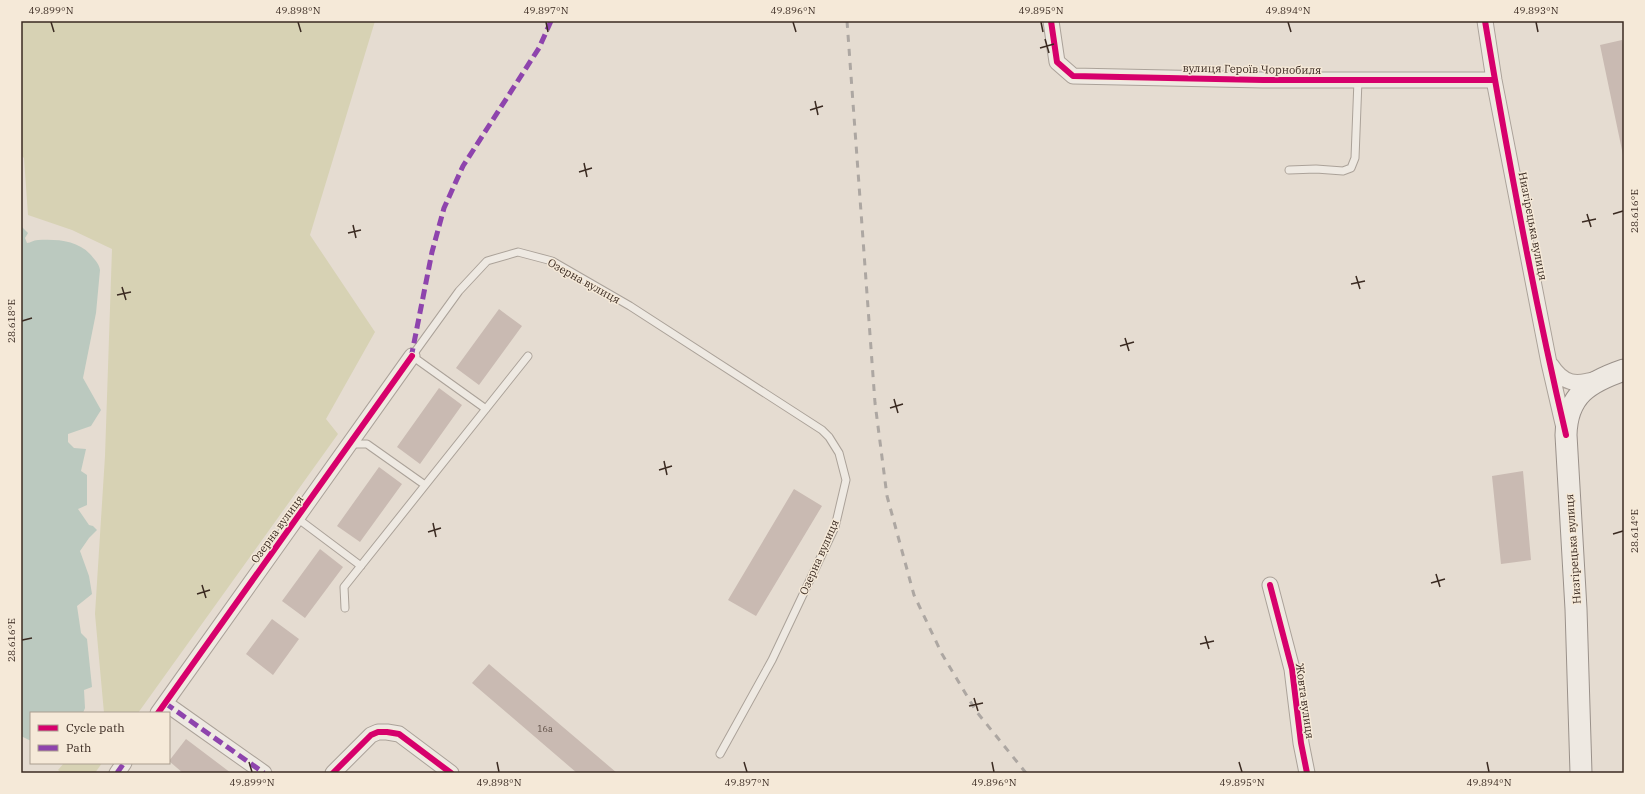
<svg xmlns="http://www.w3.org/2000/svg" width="1645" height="794" font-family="'IBM Plex Serif',serif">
<rect width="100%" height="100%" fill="#e5dcd1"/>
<path fill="#d7d2b4" d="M21 21H375L310 235 375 332 326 419 338 434 138 713H104L95 614 105 456 112 249 72 230 28 215 24 158 21 155Z
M64 763H102L95 773H62L58 770Z"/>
<path fill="#bbc9bf" d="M21 216 22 227 28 233 25 238 27 243C31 243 33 240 38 240 56 239 77 240 90 254 94 259 99 263 100 270L96 313 83 378 101 410 91 426 68 434V442L74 448 86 449 81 471 87 475V505L78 509 89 525 93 526 97 530 89 538 80 551 89 576 92 594 77 606 81 633 87 639 92 687 84 690 85 708 83 713H31V741L21 736Z"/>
<path fill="#c9bab2" d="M1622 40 1624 49 1623 155 1600 45Z
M499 309 522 326 479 385 456 368Z
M439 388 462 405 420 464 397 447Z
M379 467 402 484 360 542 337 526Z
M1523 471 1531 560 1501 564 1492 476Z
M794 489 822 506 756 616 728 600Z
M320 549 343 567 305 618 282 601Z
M272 619 299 639 273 675 246 654Z
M489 664 617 773H577L472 683Z
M186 739 231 773H183L169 761Z"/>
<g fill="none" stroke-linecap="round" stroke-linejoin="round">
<defs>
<path id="lane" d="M1289 170 1316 169 1343 171 1351 168 1355 158 1358 80
M486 409 412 356 459 291 487 261 518 252 552 261 630 306 822 430 829 437 839 453 846 480 835 527 772 660 720 754
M351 444H367L425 485
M297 518 361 566
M345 608 344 587 528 356"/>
<path id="street" d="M1051 21 1057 62 1073 76 1263 80H1494
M1485 21 1494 80 1549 363 1564 428
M1551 365C1564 385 1576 385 1597 379
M1270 585 1292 669 1301 743 1307 773
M165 703 264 773
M158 713 412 356
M117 773 124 763
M333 773 371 735 378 732H387L399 734 451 773"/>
<path id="secondary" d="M1581 773 1576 609 1566 435C1567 395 1589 382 1624 370"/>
</defs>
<use href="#lane" stroke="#aba299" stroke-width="9"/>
<use href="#street" stroke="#aba299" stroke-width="17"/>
<use href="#secondary" stroke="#9a918a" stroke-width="23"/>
<use href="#lane" stroke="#eee9e2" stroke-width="7"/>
<use href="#street" stroke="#eee9e2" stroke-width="15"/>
<use href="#secondary" stroke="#eee9e2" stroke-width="21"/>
<path stroke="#ada7a2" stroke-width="3" stroke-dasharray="7 7" stroke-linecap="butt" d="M847 21 875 403 887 496 914 595 942 654 976 711 1026 773"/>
<path stroke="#8e44ad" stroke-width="5" stroke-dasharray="10 5" stroke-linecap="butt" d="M411 358 432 252 444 208 463 166 539 48 551 21
M165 703 264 773
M117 773 124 763"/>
<defs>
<path id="cycleway" d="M1051 21 1057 62 1073 76 1263 80H1494
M1485 21C1508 159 1534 298 1566 435
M1270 585 1292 669 1301 743 1307 773
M158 713 412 356
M333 773 371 735 378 732H387L399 734 451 773"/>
</defs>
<use href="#cycleway" stroke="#f5e9d8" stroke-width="8"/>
<use href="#cycleway" stroke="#d6006c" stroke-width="6"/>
</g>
<path fill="none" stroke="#3a2a21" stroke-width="1.5" d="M51 22 54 32M298 22 301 32M546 22 548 32M793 22 796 32M1041 22 1043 32M1288 22 1291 32M1536 22 1538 32M1045 39 1049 53M1040 48 1054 44M815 101 818 115M810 110 823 106M584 163 587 177M579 172 592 168M1587 214 1591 227M1613 214 1623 211M1582 222 1596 219M353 225 356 238M348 233 361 230M1356 276 1360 289M1351 284 1365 281M122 287 126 300M117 295 131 292M22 321 32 318M1125 338 1129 351M1120 346 1134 342M894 399 898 413M890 408 903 404M664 461 667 475M659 470 672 466M433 523 436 537M428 532 441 528M1613 534 1623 531M1436 574 1440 587M1431 583 1445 579M202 585 206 598M197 594 210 590M1205 636 1209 649M22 640 32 638M1200 644 1214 641M974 698 978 711M969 706 983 703M249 762 252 772M497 762 499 772M744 762 747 772M992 762 994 772M1239 762 1242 772M1487 762 1489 772"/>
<g text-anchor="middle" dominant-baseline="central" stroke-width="3" stroke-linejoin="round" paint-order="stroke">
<g font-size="9" fill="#5e4e45">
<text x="545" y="728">16а</text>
</g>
<g font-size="11" fill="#3a2a21" stroke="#f5e9d8">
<text transform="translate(1252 69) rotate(1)">вулиця Героїв Чорнобиля</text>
<text transform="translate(1533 226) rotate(79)">Низгірецька вулиця</text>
<text transform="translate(584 281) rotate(29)">Озерна вулиця</text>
<text transform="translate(277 529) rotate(-54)">Озерна вулиця</text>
<text transform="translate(1573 549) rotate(-94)">Низгірецька вулиця</text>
<text transform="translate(819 557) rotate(-66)">Озерна вулиця</text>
<text transform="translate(1305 701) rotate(82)">Жовта вулиця</text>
</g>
</g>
<rect width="1645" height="794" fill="none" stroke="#f5e9d8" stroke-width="44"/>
<rect x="30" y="712" width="140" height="52" fill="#f5e9d8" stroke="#aa9d8f"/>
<rect x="38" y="725" width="20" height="6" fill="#d6006c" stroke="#aa9d8f"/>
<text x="66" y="732" font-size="12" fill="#3a2a21">Cycle path</text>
<rect x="38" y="745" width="20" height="6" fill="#8e44ad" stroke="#aa9d8f"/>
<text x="66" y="752" font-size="12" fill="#3a2a21">Path</text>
<rect x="22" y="22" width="1601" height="750" fill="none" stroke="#3a2a21" stroke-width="1.5"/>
<g font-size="10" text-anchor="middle" fill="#3a2a21">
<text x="51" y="14">49.899°N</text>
<text x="298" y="14">49.898°N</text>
<text x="546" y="14">49.897°N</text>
<text x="793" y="14">49.896°N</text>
<text x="1041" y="14">49.895°N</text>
<text x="1288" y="14">49.894°N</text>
<text x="1536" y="14">49.893°N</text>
<text transform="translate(1634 211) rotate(-90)" y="4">28.616°E</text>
<text transform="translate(11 321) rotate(-90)" y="4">28.618°E</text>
<text transform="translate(1634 531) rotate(-90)" y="4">28.614°E</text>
<text transform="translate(11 640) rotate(-90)" y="4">28.616°E</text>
<text x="252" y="786">49.899°N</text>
<text x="499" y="786">49.898°N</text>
<text x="747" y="786">49.897°N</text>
<text x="994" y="786">49.896°N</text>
<text x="1242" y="786">49.895°N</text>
<text x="1489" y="786">49.894°N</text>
</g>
</svg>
